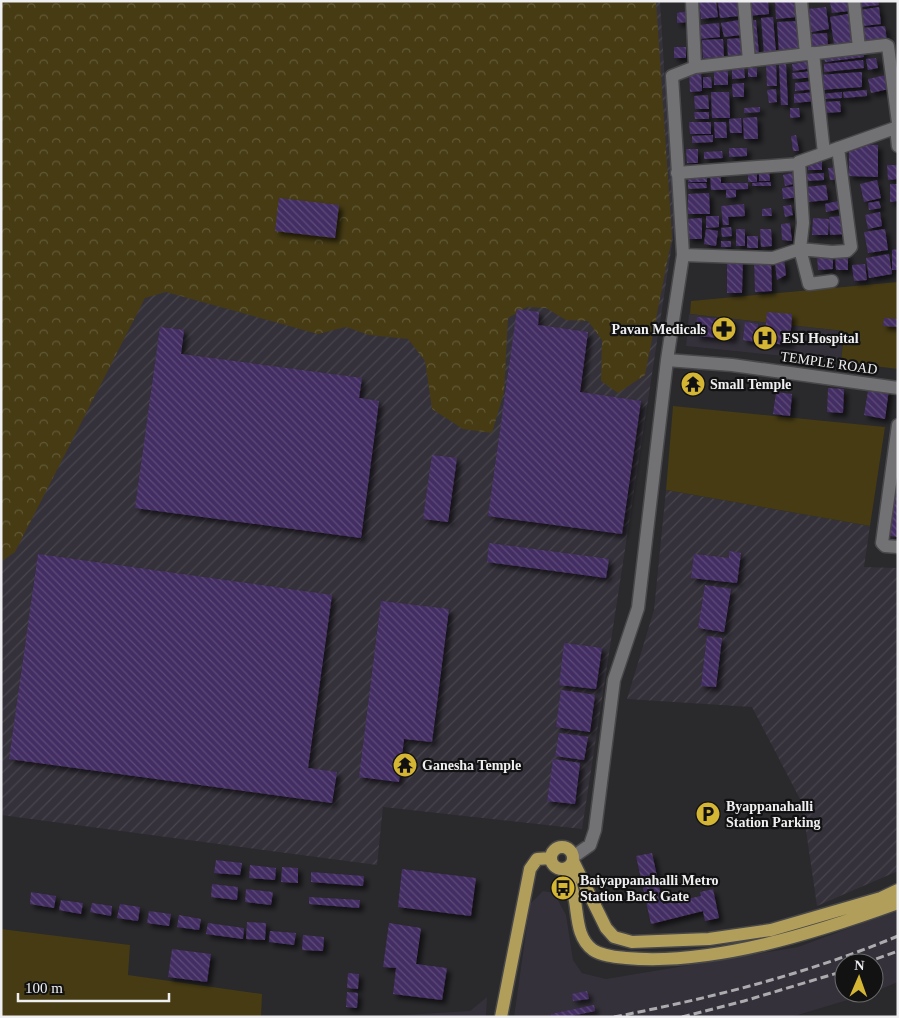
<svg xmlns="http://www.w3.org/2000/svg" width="899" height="1018" font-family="Georgia,serif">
<defs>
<pattern id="industrial-furrows" width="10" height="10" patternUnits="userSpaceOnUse" patternTransform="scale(1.25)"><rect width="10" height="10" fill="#34313a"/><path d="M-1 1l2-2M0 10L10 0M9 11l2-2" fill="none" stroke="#48454d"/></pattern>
<pattern id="forest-crowns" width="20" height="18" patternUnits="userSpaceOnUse" patternTransform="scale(1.25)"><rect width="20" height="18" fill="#463b13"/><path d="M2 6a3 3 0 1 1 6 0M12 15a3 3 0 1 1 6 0" fill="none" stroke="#615836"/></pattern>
<pattern id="building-back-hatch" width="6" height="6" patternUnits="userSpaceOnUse" patternTransform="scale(1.25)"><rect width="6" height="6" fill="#432d62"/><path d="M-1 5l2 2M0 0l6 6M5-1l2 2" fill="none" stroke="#5e4c79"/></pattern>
<filter id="shadow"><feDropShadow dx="4" dy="4" stdDeviation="2.5" flood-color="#0009"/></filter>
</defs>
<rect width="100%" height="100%" fill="#2a292c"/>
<path fill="#34313a" d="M689 314 844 331 841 362 686 346Z
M543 891 554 893 566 915 573 960 582 973 606 979 798 947 898 910V982L874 992V963H844V993H871L791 1017H514L530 904Z
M487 997 486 1017H371L470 1011Z"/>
<path fill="url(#industrial-furrows)" d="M1 1H660L674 231 582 829 383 807 377 865 1 815Z
M666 490 870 526 864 567 898 568V871L817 906 802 803 752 707 627 699 654 610Z"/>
<path fill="#463b13" d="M898 282V369L841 362 844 331 690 314 691 301Z
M673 406 885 427 870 526 666 490Z
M1 929 130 945 128 975 262 994 261 1017 1 1016Z"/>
<path fill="url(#forest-crowns)" d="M1 1H656L672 237 645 375 618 393 601 381 602 340 588 321 566 320 546 308 527 307 508 318 504 392 492 433 463 429 432 409 425 361 408 339 369 335 346 327 318 334 166 292 145 298 15 552 1 562Z"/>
<path fill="url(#building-back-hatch)" filter="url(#shadow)" d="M699 1H716L718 17 701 19Z
M718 1H738L739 16 720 18Z
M747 1H768L769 14 748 16Z
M775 1H796L797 17 776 19Z
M848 1 849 11 832 13 830 2Z
M859 1H878L879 5 860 7Z
M826 7 829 29 811 32 808 9Z
M879 7 881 24 862 26 860 10Z
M688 11 689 22 677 23V13Z
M848 14 852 42 834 44 830 17Z
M773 17 776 52 764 53 761 18Z
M739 20 742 35 724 37 721 23Z
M756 20 759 55 752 56 749 21Z
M799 21 801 50 779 52 777 22Z
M719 23 720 37 699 39 698 25Z
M885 26 887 41 864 43 862 28Z
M827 33 828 47 812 48V34Z
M743 38 744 54 728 56 727 39Z
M723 39 724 57 703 58 702 40Z
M674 47H686V58H674Z
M863 49 864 57 825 62 823 54Z
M876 58 878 68 868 70 866 59Z
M863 60 864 68 824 72V64Z
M812 61 813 68 793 71 792 64Z
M766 64H776L777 86H767Z
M779 64H786L788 105H781Z
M732 68H744L745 78 732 79Z
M748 68H757V77H748Z
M689 71H701L702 91 690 92Z
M728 71V85H714V72Z
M814 71 815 77 793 79 792 73Z
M862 72V87L820 90 819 75Z
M886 75 889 89 871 93 868 79Z
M703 77H711L712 88H703Z
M815 81V89L795 91V83Z
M744 83V97H733L732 84Z
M776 89 777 102 769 103 767 90Z
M867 90V96L844 98 843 92Z
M711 92H729L730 118H712Z
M816 92V101L794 103V94Z
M842 92V98L822 99V94Z
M708 95 709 109H695L694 96Z
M840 101 841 112 824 113V102Z
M760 107V112L744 113V108Z
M790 108H799L800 117 790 118Z
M694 112H709V119H695Z
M757 117 758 139H744L743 118Z
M741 118 742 133H730L729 119Z
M689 122H711V134H690Z
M714 122H726L727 138H715Z
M713 135V142L692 143V136Z
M796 135 799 151H793L791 136Z
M849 144 878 145V177L849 176Z
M729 148H747V156L729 157Z
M686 149H698V163H687Z
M722 151 723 158 704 159V152Z
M807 159H822V170H808Z
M887 165H898V179L888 180Z
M839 167 841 179 830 180 828 168Z
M757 168V182H748V169Z
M759 168H769L770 181H759Z
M710 171H721V183H748V189L711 190Z
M707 172V182H688V173Z
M796 172 798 183 785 186 783 175Z
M824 173V180L806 181 805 174Z
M877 180 881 198 864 202 860 184Z
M771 182V186H752V183Z
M688 183H706L707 188 688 189Z
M890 184H898V201L890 202Z
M826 185 828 200 808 202 806 187Z
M797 186 799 197 783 199 782 188Z
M726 190H736V197L726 198Z
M709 193 710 214H688V194Z
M279 198 339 205 335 238 275 231Z
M843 200 845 208 826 212 825 204Z
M879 201 881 208 869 210 868 203Z
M744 204 745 216 728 217 729 225H723L721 206Z
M791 205 793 215 785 217 783 206Z
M771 208 772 216H762V209Z
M880 212 882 226 868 229 865 215Z
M706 216H719V227L706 228Z
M846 216 847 234 830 235 829 217Z
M702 218V239H688V219Z
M813 218 829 219 828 235H812Z
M790 223 792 241 782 240 781 224Z
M731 227 732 236 722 237 721 228Z
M706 229 718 231 716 246 704 244Z
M736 229H745V246H736Z
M760 229H771L772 246 761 247Z
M885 229 888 250 868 253 864 232Z
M747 236H758V248H747Z
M721 241H731V247H721Z
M898 249V270H892V250Z
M848 254V270H836L835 255Z
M889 254 892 274 869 278 866 258Z
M833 255V269L818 270 817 256Z
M727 258H743L742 293H727Z
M771 258 772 291 755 292 754 259Z
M784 259 786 275 777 280 775 263Z
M865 264 867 280 854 281 852 265Z
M517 309 539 312 538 325 588 332 580 392 641 401 622 534 488 516Z
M767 312 792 314 790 345 764 343Z
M697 317 734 320 733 339 696 336Z
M884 318 898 319V327L883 326Z
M745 322 758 324 756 342 743 340Z
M160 327 184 330 181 354 362 378 359 398 379 401 361 538 135 508Z
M882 387 889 389 885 419 864 415 868 391 881 393Z
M828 388 844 389 843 413 827 412Z
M776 392 792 394 790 416 773 414Z
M432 455 457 458 448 522 423 519Z
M897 479H898V537L890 536Z
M489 543 609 559 606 578 487 562Z
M729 551 741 553 737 583 691 578 694 554 729 558Z
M38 554 332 595 308 768 337 772 332 803 9 759Z
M705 585 731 589 724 632 698 628Z
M381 601 449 609 432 742 404 739 399 782 359 777Z
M707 636 722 638 716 687 701 686Z
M564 643 602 648 596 689 559 685Z
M561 690 595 695 590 732 556 727Z
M559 733 588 737 584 760 555 756Z
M553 759 580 763 575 804 547 801Z
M652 853 663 904 701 896 700 892 713 889 719 918 705 921 703 911 651 924 636 856Z
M216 860 242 863 240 875 214 873Z
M250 865 276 868 275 880 249 878Z
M282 867 298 868V883L281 882Z
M402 869 476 878 471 916 398 907Z
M311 872 364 876 363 886 311 882Z
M212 884 238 887 237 900 211 897Z
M246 889 273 892 271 905 245 902Z
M31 892 56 896 54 908 30 904Z
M309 897 360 900 359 908 309 904Z
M61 900 83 903 81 914 59 910Z
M92 903 112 906 111 916 90 912Z
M120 904 140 907 138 921 117 918Z
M149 911 171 914 169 926 147 923Z
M179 915 201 919 199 930 177 927Z
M247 922 266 923 265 940 246 939Z
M208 923 244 928 243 939 206 934Z
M389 923 421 928 416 964 447 968 442 1000 393 994 396 968 383 967Z
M270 931 296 933 294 945 269 942Z
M303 935 324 937 323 951 302 950Z
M172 949 211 954 207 982 168 977Z
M348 973 359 974 358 989 347 988Z
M587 991 589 999 573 1001 572 994Z
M347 992 358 993 357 1008 346 1007Z
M594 1005 595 1011 566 1017H552L551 1014Z"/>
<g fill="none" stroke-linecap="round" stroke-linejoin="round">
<defs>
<path id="minor" d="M692 1 695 67
M744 1 749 61
M801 1 806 54
M854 1 859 48
M813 53 824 153
M896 128 898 146
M677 173 799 164
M683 255 773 258 800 249 803 223 799 162 898 127
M832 281 809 284 800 249 832 252 847 251 851 247 838 148
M667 360 732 365 898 388
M898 425 882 543 885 546 898 547
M573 857 590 845 595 830 614 680 638 608 667 360 683 255 672 76 695 67 886 45 888 46 898 123"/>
<path id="major" d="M551 858a11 11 0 1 1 22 0a11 11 0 1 1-22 0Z
M573 861 606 928 614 937 632 942 709 939 771 930 881 898 898 890
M566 868C569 879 573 890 575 901 578 918 577 938 593 950 602 956 616 957 626 958 712 966 818 932 898 903
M501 1017 530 869 537 859 551 858"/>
</defs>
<use href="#minor" stroke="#484749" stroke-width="15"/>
<use href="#major" stroke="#484749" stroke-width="15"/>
<use href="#minor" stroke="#727174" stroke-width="12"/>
<use href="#major" stroke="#b09e5a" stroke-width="12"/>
<path stroke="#acabae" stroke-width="3" stroke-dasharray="8 4" stroke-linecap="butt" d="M865 963 898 951
M614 1017C711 998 807 974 898 936
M682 1017 744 1001 844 971"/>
</g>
<defs>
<symbol id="pharmacy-disc" viewBox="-11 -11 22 22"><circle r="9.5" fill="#d5b534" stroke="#121213"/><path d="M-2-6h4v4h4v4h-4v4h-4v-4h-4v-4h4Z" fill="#111"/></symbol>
<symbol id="hospital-disc" viewBox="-11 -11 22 22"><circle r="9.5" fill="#d5b534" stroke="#121213"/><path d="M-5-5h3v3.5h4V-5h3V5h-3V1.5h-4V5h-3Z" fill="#111"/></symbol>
<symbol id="temple-disc" viewBox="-11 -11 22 22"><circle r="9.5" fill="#d5b534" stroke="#121213"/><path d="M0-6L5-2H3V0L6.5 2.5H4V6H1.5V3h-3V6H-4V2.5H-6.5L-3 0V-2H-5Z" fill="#111"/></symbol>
<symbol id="parking-disc" viewBox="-11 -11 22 22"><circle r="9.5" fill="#d5b534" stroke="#121213"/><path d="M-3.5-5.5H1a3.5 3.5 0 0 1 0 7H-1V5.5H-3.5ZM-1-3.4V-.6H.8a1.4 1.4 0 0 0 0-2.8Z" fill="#111"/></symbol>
<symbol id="bus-disc" viewBox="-11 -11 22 22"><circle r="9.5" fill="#d5b534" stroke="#121213"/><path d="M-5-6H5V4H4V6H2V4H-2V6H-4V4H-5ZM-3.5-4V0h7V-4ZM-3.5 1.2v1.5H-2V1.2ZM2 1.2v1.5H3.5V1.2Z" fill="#111"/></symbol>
</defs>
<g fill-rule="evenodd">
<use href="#pharmacy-disc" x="710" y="315" width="28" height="28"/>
<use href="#hospital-disc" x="751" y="324" width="28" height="28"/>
<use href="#temple-disc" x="679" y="370" width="28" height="28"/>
<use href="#temple-disc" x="391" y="751" width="28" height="28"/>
<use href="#parking-disc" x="694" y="800" width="28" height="28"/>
<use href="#bus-disc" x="549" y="874" width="28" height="28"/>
</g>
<g text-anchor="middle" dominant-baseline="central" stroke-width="4.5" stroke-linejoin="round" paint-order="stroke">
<g font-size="14" font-weight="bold" fill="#efeef0" stroke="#121213" text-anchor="start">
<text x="706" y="329" text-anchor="end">Pavan Medicals</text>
<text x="782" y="338">ESI Hospital</text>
<text x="710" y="384">Small Temple</text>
<text x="422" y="765">Ganesha Temple</text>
<text x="726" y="806">Byappanahalli<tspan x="726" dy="16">Station Parking</tspan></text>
<text x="580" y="880">Baiyappanahalli Metro<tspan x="580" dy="16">Station Back Gate</tspan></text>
</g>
<g font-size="14" fill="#efeef0" stroke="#121213">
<text transform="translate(829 363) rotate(8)">TEMPLE ROAD</text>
</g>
</g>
<rect width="899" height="1018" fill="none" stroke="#efeef0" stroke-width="5"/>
<g transform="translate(859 978) rotate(2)"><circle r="24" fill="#121213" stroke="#6a6a6b"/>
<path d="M0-4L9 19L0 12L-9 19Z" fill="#d5b534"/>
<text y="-8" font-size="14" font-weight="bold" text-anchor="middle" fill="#efeef0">N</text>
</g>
<path d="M18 993v8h151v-8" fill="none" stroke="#efeef0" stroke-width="2.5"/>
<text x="25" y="993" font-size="15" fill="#efeef0" stroke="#121213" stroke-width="4" paint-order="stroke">100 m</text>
</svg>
